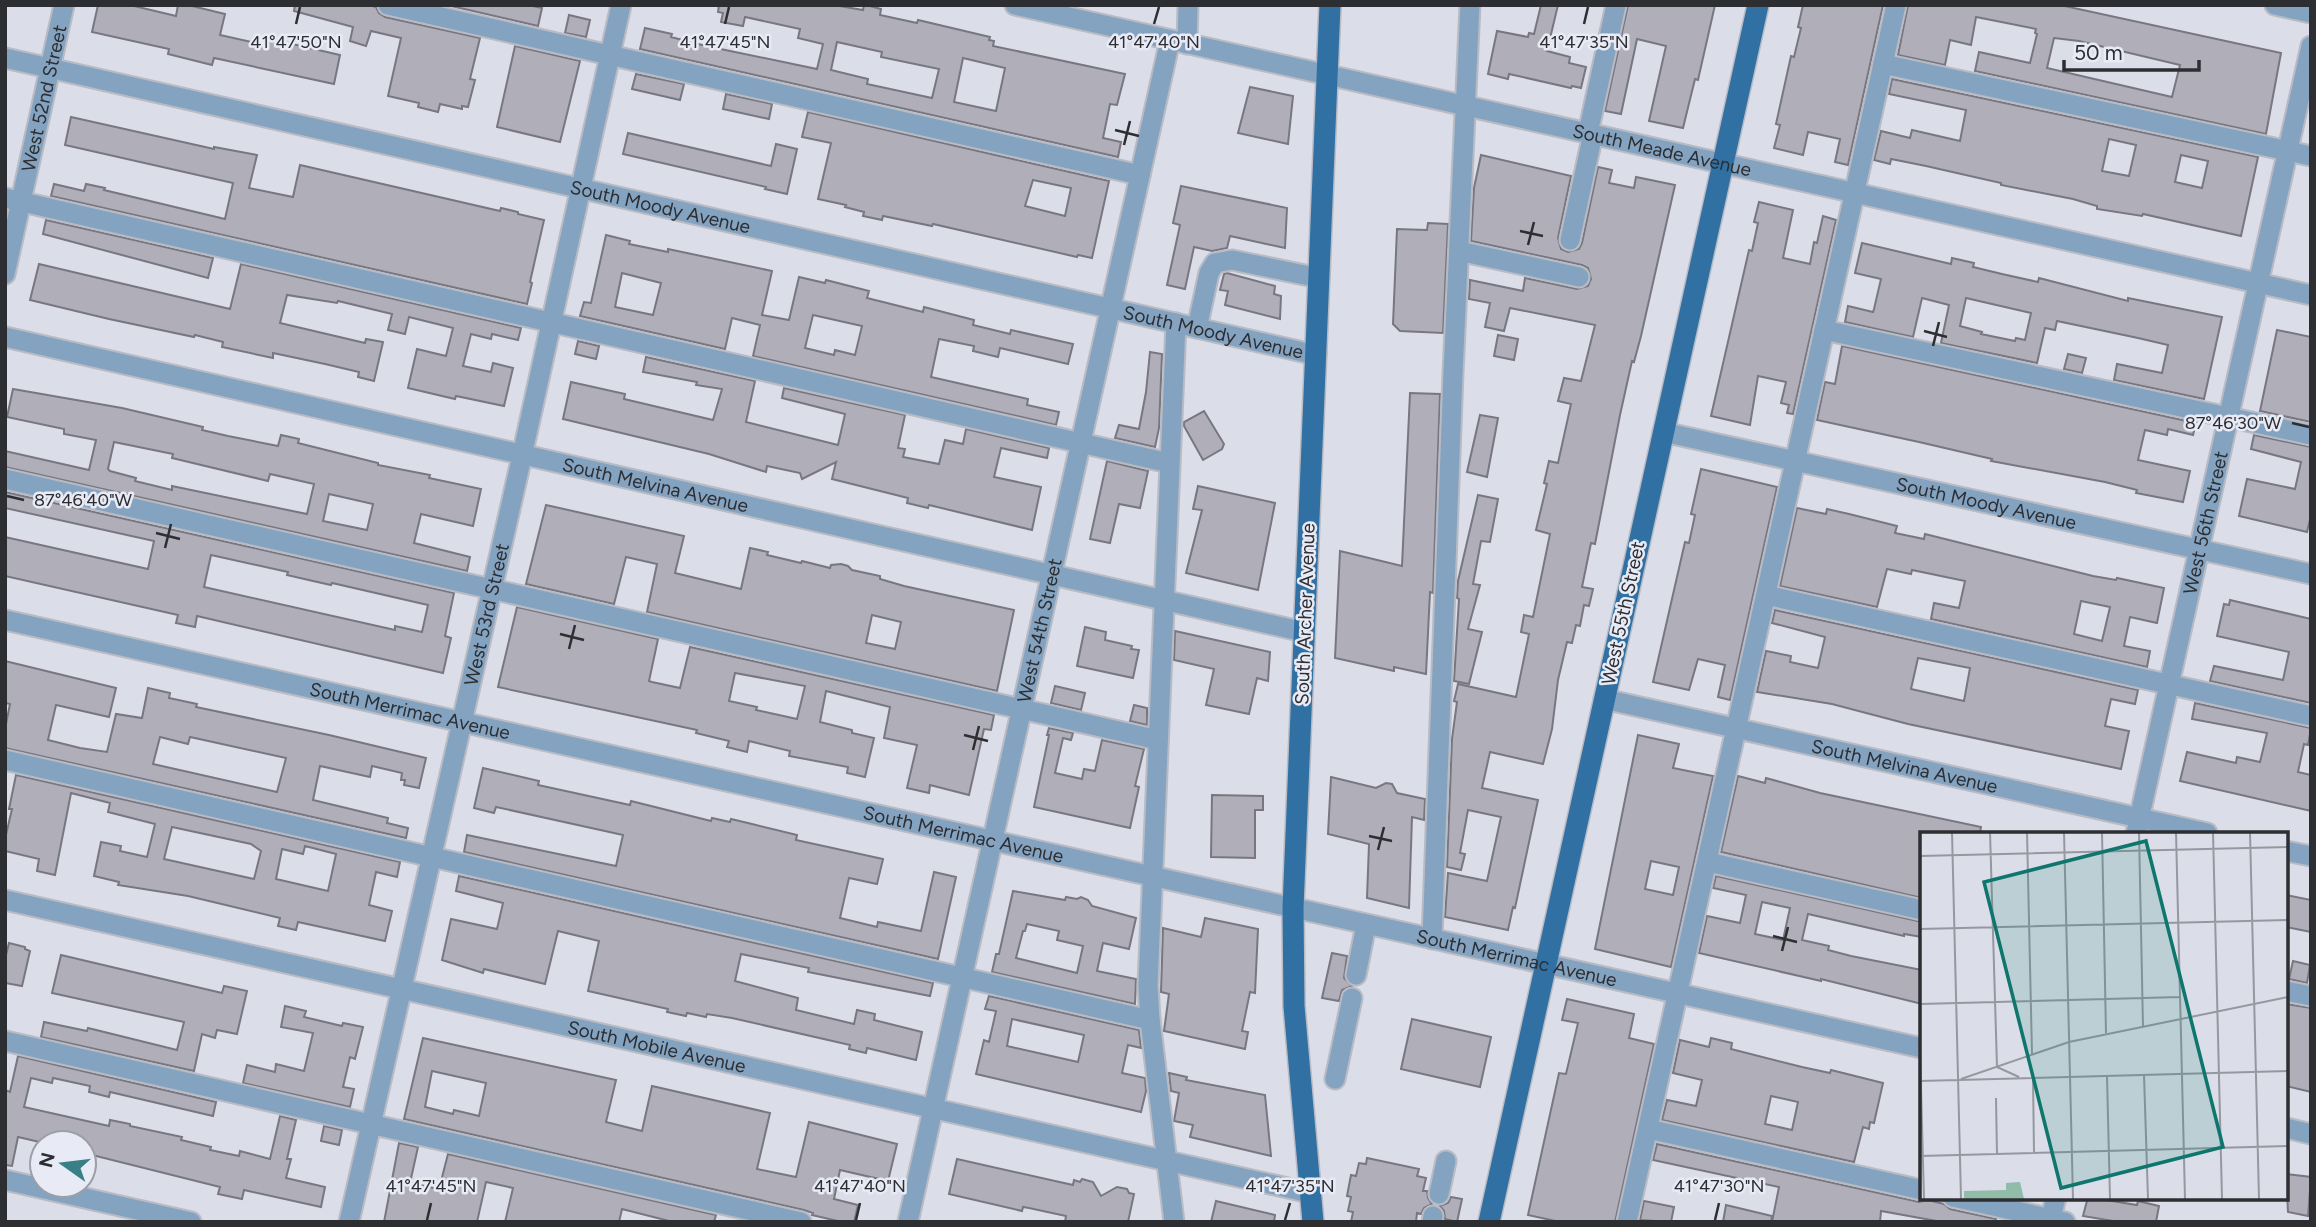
<svg xmlns="http://www.w3.org/2000/svg" width="2316" height="1227" font-family="Figtree,sans-serif">
<rect width="100%" height="100%" fill="#dbdee8"/>
<path fill="#b0afb9" stroke="#787781" stroke-width="2" fill-rule="evenodd" d="M98 5H130L176 16 178 5H188L225 14 220 35 265 45 266 38 340 55 334 84 214 58 212 65 168 54 169 49 92 32Z
M295 5H369L376 7 379 13 385 17 480 38 470 79 475 80 468 107 462 106V109L440 104 438 112 418 107 419 103 388 96 401 38 371 31 366 46 350 41 353 27 294 11Z
M447 5H528L542 8 538 26Z
M719 5H834L863 10 864 5H866L881 9 880 15 917 23 918 20 990 37 989 40 994 41 993 46 1125 74 1117 105 1110 104 1103 138 1121 142 1118 157 640 49 645 28 672 34 671 37 706 46 817 69 823 44 798 38 800 29 745 17 743 26 721 22 723 13 718 12ZM837 42 882 52 881 57 939 69 932 98 867 84 868 79 831 70ZM963 58 1005 68 996 111 954 102Z
M1541 5H1558L1547 51 1570 57 1569 63 1586 67 1581 88 1572 86 1571 88 1509 74 1508 79 1488 74 1497 31 1528 37 1529 33 1534 34Z
M1628 5H1715L1698 80 1695 79 1683 128 1649 121 1666 46 1637 39 1621 114 1605 111Z
M1803 5H1883L1848 165 1835 162 1840 139 1808 132 1803 155 1774 148 1780 125 1776 124 1791 56 1794 57 1801 28 1798 27Z
M1908 5H2060L2281 53 2266 134 1975 71 1979 52 2030 63 2037 34 2035 33 2036 29 1976 17 1971 45 1950 40 1945 65 1898 55ZM2054 38 2079 41 2180 65 2172 97 2047 68Z
M569 15 590 20 586 37 565 33Z
M515 46 580 61 560 142 497 127Z
M636 74 684 84 680 100 632 89Z
M1892 79 2258 157 2241 236 2143 214 2142 216 2097 209V206L2073 199 2001 185V183L1926 166 1891 159 1890 164 1874 160 1881 131 1910 138 1912 130 1960 141 1966 110 1889 94ZM2109 139 2136 145 2129 176 2102 171ZM2181 155 2208 161 2202 188 2175 182Z
M1250 87 1293 96 1288 144 1238 133Z
M726 94 772 104 769 119 723 109Z
M808 112 1109 181 1092 258 1078 255 1077 257 933 224 932 226 883 216 882 220 863 216 864 212 845 207 846 205 818 199 831 143 802 137ZM1033 180 1071 188 1065 216 1025 206Z
M71 117 214 149V147L257 155 249 188 293 197 300 165 500 211 501 208 518 212V214L544 220 530 282 532 283 527 304 51 196 54 184 84 191 86 184 105 188 104 190 225 219 233 183 65 145Z
M628 133 771 166 776 144 797 149 787 194 765 189 766 187 623 154Z
M1481 155 1571 176 1558 238 1561 249 1568 252 1579 249 1582 243 1598 167 1612 170 1609 183 1634 188 1636 177 1675 185 1641 336 1634 362 1632 361 1620 415 1595 544 1591 543 1582 587 1593 589 1589 606 1584 605 1580 626 1576 625 1572 643 1567 642 1558 680 1552 729 1543 764 1490 752 1482 788 1538 800 1515 908 1513 907 1508 930 1445 917 1448 873 1487 881 1501 817 1468 810 1460 853 1465 854 1461 870 1447 867 1452 739 1457 702 1454 701 1458 684 1516 697 1529 634 1521 632 1524 615 1533 617 1550 534 1536 530 1547 484 1544 483 1549 461 1558 463 1571 404 1558 401 1564 378 1581 381 1595 325 1510 308 1504 331 1485 327 1490 303 1469 299 1470 280 1523 291 1525 278 1577 289 1588 286 1591 279 1588 268 1582 265 1471 241 1474 188Z
M1181 186 1287 208 1285 248 1230 236 1227 248 1212 251 1194 247 1185 289 1167 285 1180 225 1173 223Z
M1759 202 1793 210 1783 258 1810 264 1814 242 1817 243 1823 216 1836 220 1793 414 1787 413 1789 405 1781 403 1786 382 1758 376 1750 425 1711 416 1749 250 1752 251 1758 223 1754 222Z
M46 220 213 258 208 278 43 234Z
M1428 223 1448 224 1443 333 1400 331 1393 324 1397 229 1427 230Z
M606 235 630 241 629 244 668 252V249L772 271 762 315 789 320 799 277 825 283 826 280 869 291 867 298 923 312 924 307 974 320 973 325 1010 334 1011 330 1073 344 1068 364 1000 348 998 357 973 351 974 346 939 339 931 377 1028 399 1027 405 1059 412 1056 425 753 356 760 325 732 318 725 349 580 316 584 302 591 303ZM622 273 661 283 653 315 615 307ZM813 315 862 326 855 355 835 350 834 355 805 348Z
M1862 243 1951 264 1952 258 1974 263 1973 267 2002 274 2038 282 2039 278 2128 301V298L2222 317 2204 399 2114 380 2117 364 2162 373 2168 345 2138 338 2057 321 2055 330 2045 328 2037 363 1941 343 1949 305 1922 298 1913 337 1845 322 1848 306 1873 312 1874 309 1881 279 1855 273ZM1966 298 2031 313 2025 340 2016 338 2015 341 1981 334 1982 332 1960 326Z
M39 264 230 309 241 264 521 328 518 340 492 334 491 339 471 334 463 366 491 372 493 363 513 368 504 406 456 396 455 399 408 388 417 349 446 356 453 328 409 317 405 334 388 330 392 314 338 301 337 303 287 295 280 323 365 343 366 339 383 342 374 381 358 377 359 372 325 364 273 353V358L222 347 223 342 195 335 194 337 109 319 30 300Z
M1227 273 1275 286 1274 294 1281 296 1280 319 1225 305 1228 291 1220 290 1224 274Z
M2277 330 2311 337V422L2260 411Z
M1498 335 1518 339 1514 360 1494 356Z
M578 341 599 346 596 359 575 354Z
M1842 346 2196 423 2193 435 2168 429 2167 435 2145 430 2138 460 2190 471 2183 502 2136 493 2137 490 2105 482 1991 461 1992 459 1919 442 1817 420 1825 382 1835 384Z
M1150 352 1162 354 1159 428 1155 447 1115 438 1119 425 1139 429 1146 392Z
M2068 354 2086 358 2082 373 2064 369Z
M646 357 755 381 746 422 838 445 845 414 782 398 784 388 905 415 898 448 905 449 903 457 939 464 945 440 963 444 966 429 1049 448 1047 458 1001 448 994 477 1041 487 1032 530 929 505 928 508 907 503 908 498 832 479 836 462 802 479 800 473 767 466 766 472 709 454 563 419 571 382 625 394 624 399 713 420 722 389 696 385 697 382 643 372Z
M13 389 122 408 203 427 202 430 228 436 278 446 281 435 299 439 298 443 378 463V465L430 475 429 478 481 489 473 526 421 514 414 543 470 557 467 571 5 467V451L89 470 96 440 64 434V429L7 417ZM114 442 173 454 172 458 268 481 270 474 314 484 307 514 172 486V490L135 481 136 478 110 471 108 469ZM329 494 373 504 367 530 323 521Z
M1410 393 1440 394 1433 593 1430 592 1426 674 1394 667V671L1335 658 1340 551 1402 566Z
M1204 411 1224 444 1222 449 1203 460 1184 426V422Z
M1480 415 1498 418 1487 477 1467 472Z
M2254 435 2311 447V515L2307 532 2239 516 2247 479 2295 489 2301 462 2251 449Z
M1107 461 1148 471 1140 508 1119 504 1110 543 1090 539Z
M1701 469 1777 487 1730 700 1718 697 1725 665 1698 659 1689 690 1653 682 1685 542 1689 543 1695 515 1691 514Z
M1198 486 1275 503 1258 590 1186 573 1202 510 1193 509Z
M5 492 454 593 445 636 451 638 443 673 197 616 195 627 176 623 178 615 5 576V537L148 569 154 541 5 508ZM211 555 288 572 287 575 313 581 331 585 332 583 428 605 422 632 395 626V630L204 587Z
M1478 495 1498 499 1490 542 1481 541 1473 584 1480 585 1468 629 1482 632 1469 684 1454 681 1459 599 1457 598 1458 581Z
M546 505 684 536 675 573 741 589 750 548 768 552 767 555 801 563 802 561 830 568 831 565 841 564 848 566 852 570 880 576V579L904 586 1014 610 997 691 647 612 657 564 626 557 614 604 526 584ZM872 615 901 622 895 649 866 643Z
M1797 508 1826 514 1827 509 1849 514 1897 526 1895 533 1924 539 1925 534 2093 576 2116 580 2117 578 2164 588 2157 623 2130 617 2124 646 2150 651 2147 667 1931 619 1934 603 1959 608 1965 581 1912 570 1911 574 1887 569 1877 607 1780 586ZM2081 601 2110 607 2102 641 2074 634Z
M2230 600 2311 619V703L2210 681 2214 666 2283 680 2289 652 2217 636 2224 604 2229 605Z
M517 607 658 639 649 681 652 682 680 688 690 647 994 715 991 730 984 729 969 795 930 785 929 793 907 788 917 745 884 738 890 707 826 691 820 722 852 730V733L874 738 865 777 847 773 848 767 789 756 790 751 749 741 747 752 727 747 729 741 696 733 697 730 498 687ZM735 673 805 686 797 719 756 710 757 707 729 701Z
M1775 610 2138 690 2135 704 2111 699 2105 726 2129 731 2121 769 1908 724 1832 704 1757 692 1766 651 1791 656 1790 662 1818 668 1825 637 1772 623ZM1918 658 1970 668 1964 701 1911 689Z
M1085 627 1106 632 1105 640 1132 646 1131 649 1139 650 1133 678 1077 666Z
M1175 631 1270 652 1268 681 1257 678 1249 714 1206 705 1214 669 1174 660Z
M5 661 116 688 109 717 56 705 48 740 80 748 107 752 116 714 142 718 148 688 170 693 169 698 197 704 196 707 329 735 426 758 419 788 404 785 405 780H401L402 773 372 766 370 777 320 766 313 800 388 818 387 823 408 828 406 838 5 748V729L10 704 5 703ZM160 737 188 744 190 737 286 758 277 792 153 764Z
M1055 686 1085 693 1081 710 1051 703Z
M2195 703 2311 728 2308 745 2304 744 2298 772 2311 775V811L2180 781 2187 752 2236 763 2237 757 2260 762 2267 733 2192 719Z
M1134 705 1147 708V725L1130 721Z
M1049 728 1073 733 1071 740 1063 738 1055 773 1082 779 1084 769 1095 771 1102 740 1144 749 1135 786 1139 787 1130 828 1034 807 1049 735H1047Z
M1638 735 1679 744 1673 768 1713 776 1671 967 1595 949ZM1651 861 1679 867 1673 895 1645 889Z
M483 768 539 781 538 785 630 805 631 801 711 821 712 818 730 822 731 819 752 824 797 835 796 840 883 859 877 884 849 878 840 918 877 927 878 922 921 931 934 872 956 877 938 959 464 852 467 835 616 866 623 835 496 807 494 813 474 808Z
M16 775 400 862 397 877 376 872 369 905 392 911 385 941 298 922 296 930 278 926 280 918 188 896 118 885 119 882 94 876 101 842 121 846 120 851 147 857 155 824 108 812 110 803 71 793 55 875 37 871 39 859 5 851V839L12 809H9ZM172 827 251 844 261 851 254 879 164 859ZM305 846 336 854 328 891 276 879 282 849 303 854Z
M1738 776 1765 783 1766 778 1820 793 1981 827 1980 833H1922V898L1721 852Z
M1331 777 1376 788 1386 783 1392 784 1397 793 1425 799 1424 820 1412 817 1409 908 1367 898 1369 844 1328 834Z
M1212 795 1263 796V810H1255V858L1211 857Z
M459 876 933 983 930 996 808 972 809 968 741 954 735 981 798 998 796 1010 854 1024 857 1010 875 1014 874 1020 922 1032 916 1060 867 1048 866 1053 849 1049 850 1045 732 1018 707 1014 706 1017 687 1013 686 1016 667 1012 668 1009 588 991 599 941 558 931 545 984 484 969 483 973 442 960 451 919 497 929 503 903 456 891Z
M1716 876 1922 922V937L1904 934V936L1808 914 1802 940 1829 946 1828 950 1851 956 1922 970V1004L1821 979V981L1699 953 1707 916 1740 923 1746 895 1713 888ZM1762 902 1790 908 1783 940 1755 934Z
M1013 891 1065 900 1066 897 1077 899 1081 897 1088 900 1092 906 1136 918 1129 949 1103 943 1097 971 1136 979 1135 1004 992 972 996 954H999ZM1027 924 1059 931 1057 940 1083 946 1077 973 1016 958 1023 931H1025Z
M2286 895 2311 900V932L2286 927Z
M1205 918 1258 929 1255 993 1250 992 1242 1031 1248 1032 1245 1049 1164 1031 1169 994 1161 992 1163 928 1201 937Z
M9 943 25 947V949L30 951 22 986 5 983V959Z
M1332 953 1347 956 1344 978 1352 986 1342 990 1339 1001 1322 998Z
M61 955 222 993 224 986 247 991 237 1034 217 1030 215 1038 202 1034 194 1071 41 1037 44 1022 87 1031 88 1028 177 1050 184 1022 52 993Z
M2293 961 2310 965 2307 983 2289 979Z
M989 996 1139 1030 1141 1048 1128 1045 1122 1073 1145 1078 1146 1091 1141 1112 976 1074 984 1040 989 1042 996 1011 985 1009ZM1012 1019 1084 1035 1078 1062 1007 1046Z
M1567 999 1634 1014 1629 1038 1654 1044 1615 1222H1560L1528 1215 1559 1073 1566 1074 1578 1023 1562 1020Z
M2286 1004 2311 1008V1092L2286 1086Z
M285 1006 306 1011 304 1017 342 1026 343 1023 363 1027 355 1059 350 1057 343 1087 354 1089 350 1107 243 1083 247 1065 275 1072 276 1064 304 1071 313 1033 281 1027Z
M1412 1019 1491 1037 1480 1087 1401 1069Z
M423 1038 616 1080 606 1122 642 1131 652 1086 770 1113 757 1169 796 1177 809 1122 897 1144 888 1181 840 1170 834 1199 858 1205 854 1222H842L812 1215 813 1213 804 1210 404 1119ZM432 1071 486 1083 479 1116 454 1110 453 1114 425 1107Z
M1711 1038 1732 1043 1731 1049 1802 1067 1830 1073 1831 1070 1883 1083 1874 1123 1870 1122 1869 1129 1863 1127 1854 1162 1662 1120 1667 1100 1696 1106 1702 1080 1673 1073 1680 1040 1709 1047ZM1771 1096 1798 1102 1792 1130 1765 1124Z
M18 1056 216 1102 213 1116 110 1092 109 1097 89 1092 90 1086 53 1078 52 1083 31 1078 24 1107 109 1126 110 1120 130 1124V1126L182 1137 181 1140 211 1147 210 1150 239 1156 240 1151 270 1159 280 1116 296 1120 287 1159H291L286 1178 325 1187 321 1207 244 1190 242 1199 218 1194 220 1187 84 1153V1143H44L18 1137 12 1166 5 1165V1090L10 1092Z
M1169 1073 1187 1077 1186 1080 1265 1095 1271 1156 1190 1137 1193 1125 1174 1121 1179 1093 1171 1091Z
M324 1126 342 1130 339 1145 321 1141Z
M399 1143 418 1147 410 1183 439 1189 448 1154 716 1215 714 1222H673L622 1209 619 1222H505L513 1188 486 1182 477 1222H384Z
M1657 1144 1919 1202 1928 1200 1944 1204 1950 1209 1996 1219V1222H1942L1881 1211 1880 1222H1772L1779 1187 1653 1160Z
M1367 1158 1419 1169 1417 1176 1426 1178 1423 1191H1427L1428 1198 1432 1204 1424 1208 1421 1214 1417 1213 1416 1222H1351L1353 1212 1348 1211 1351 1197 1347 1196 1351 1175 1356 1176 1359 1163 1366 1164Z
M957 1159 1073 1185 1074 1180 1080 1182 1082 1179 1093 1182 1101 1196 1117 1187 1127 1189 1129 1193 1134 1194 1128 1222H1065L1066 1216 1029 1208 1023 1207 1022 1211 949 1194Z
M2286 1174 2311 1177 2308 1216 2288 1212Z
M1451 1197 1462 1199 1457 1222 1445 1219 1444 1211 1440 1206 1448 1203Z
M2088 1197 2137 1205 2138 1201 2159 1206 2156 1222H2119L2083 1216Z
M1216 1201 1275 1215 1274 1222H1211Z
M1644 1201 1674 1207 1671 1222 1640 1220Z
M1726 1205 1772 1216 1771 1222H1723Z"/>
<g fill="none" stroke-linecap="round" stroke-linejoin="round">
<defs>
<g id="minor">
<path d="M388 5 1140 175"/>
<path id="s1" d="M1015 5 2311 295"/>
<path d="M2275 5 2311 13"/>
<path d="M1187 44 1188 5"/>
<path id="s2" d="M5 58 1316 355"/>
<path d="M1883 64 2311 156"/>
<path d="M1588 133 1616 5"/>
<path d="M5 198 1169 463"/>
<path d="M1570 240 1593 134"/>
<path d="M1459 251 1579 277"/>
<path id="s3" d="M5 274 64 5"/>
<path d="M1197 328 1209 273 1215 263 1232 260 1319 278"/>
<path d="M1824 330 2311 435"/>
<path id="s4" d="M5 337 1304 632"/>
<path id="s5" d="M1663 432 2311 574"/>
<path d="M5 479 1158 740"/>
<path d="M1766 595 2311 716"/>
<path id="s6" d="M5 620 1922 1048"/>
<path id="s7" d="M1604 699 2207 833"/>
<path d="M5 760 1150 1020"/>
<path id="s8" d="M2136 833 2311 46"/>
<path d="M2286 851 2311 856"/>
<path d="M1708 862 1922 910"/>
<path id="s9" d="M5 900 1310 1193"/>
<path d="M1432 939 1453 373 1470 5"/>
<path d="M1356 975 1366 925"/>
<path d="M2286 991 2311 996"/>
<path d="M5 1041 801 1222"/>
<path d="M1335 1079 1352 998"/>
<path d="M2286 1128 2311 1134"/>
<path d="M1648 1129 1922 1190"/>
<path d="M5 1180 191 1222"/>
<path d="M1439 1194 1446 1161"/>
<path d="M1953 1197 2065 1222"/>
<path id="s10" d="M349 1222 522 456 621 5"/>
<path id="s11" d="M908 1222 1170 40"/>
<path d="M1174 1222 1150 1020 1148 985 1176 323"/>
<path d="M1432 1222 1433 1216"/>
<path d="M1627 1222 1896 5"/>
<path d="M2050 1222 2056 1197"/>
</g>
<path id="major" d="M1313 1222 1294 1006 1293 908 1330 5
M1489 1222 1758 5"/>
</defs>
<use href="#minor" stroke="#b8bbc4" stroke-width="23"/>
<use href="#major" stroke="#b8bbc4" stroke-width="24"/>
<use href="#minor" stroke="#84a3c0" stroke-width="19"/>
<use href="#major" stroke="#3070a3" stroke-width="21"/>
</g>
<path fill="none" stroke="#2d2e32" stroke-width="2.5" d="M296 24 300 7M725 24 729 7M1154 24 1159 7M1584 24 1588 7M1115 130 1139 136M1124 145 1130 121M1520 231 1543 236M1528 245 1534 222M1924 331 1947 337M1933 346 1939 322M2292 423 2309 427M7 496 24 500M156 533 180 539M165 548 171 524M560 634 584 640M569 649 575 625M964 735 988 741M973 750 979 726M1369 836 1392 841M1378 850 1384 827M1773 936 1797 942M1782 951 1788 927M427 1220 431 1203M856 1220 860 1203M1285 1220 1290 1203M1715 1220 1719 1203"/>
<g text-anchor="middle" dominant-baseline="central" stroke-width="5" stroke-linejoin="round" paint-order="stroke">
<g font-size="19" fill="#2d2e32" stroke="#e8ebf5">
<text stroke="none"><textPath href="#s3" startOffset="180">West 52nd Street</textPath></text>
<text stroke="none"><textPath href="#s1" startOffset="663">South Meade Avenue</textPath></text>
<text stroke="none"><textPath href="#s2" startOffset="672">South Moody Avenue</textPath></text>
<text stroke="none"><textPath href="#s2" startOffset="1239">South Moody Avenue</textPath></text>
<text stroke="none"><textPath href="#s4" startOffset="667">South Melvina Avenue</textPath></text>
<text stroke="none"><textPath href="#s5" startOffset="331">South Moody Avenue</textPath></text>
<text stroke="none"><textPath href="#s8" startOffset="318">West 56th Street</textPath></text>
<text transform="translate(1623 613) rotate(-78)">West 55th Street</text>
<text stroke="none"><textPath href="#s10" startOffset="623">West 53rd Street</textPath></text>
<text transform="translate(1305 614) rotate(-88)">South Archer Avenue</text>
<text stroke="none"><textPath href="#s11" startOffset="606">West 54th Street</textPath></text>
<text stroke="none"><textPath href="#s6" startOffset="415">South Merrimac Avenue</textPath></text>
<text stroke="none"><textPath href="#s7" startOffset="308">South Melvina Avenue</textPath></text>
<text stroke="none"><textPath href="#s6" startOffset="982">South Merrimac Avenue</textPath></text>
<text stroke="none"><textPath href="#s6" startOffset="1549">South Merrimac Avenue</textPath></text>
<text stroke="none"><textPath href="#s9" startOffset="668">South Mobile Avenue</textPath></text>
</g>
</g>
<g transform="translate(1920 832)">
<rect width="368" height="368" fill="#dbdee8"/>
<path d="M100 350 104 367H44V359L86 358V351Z" fill="#91bca7"/>
<path fill="none" stroke="#95989f" stroke-width="2" d="M32 0 41 367M70 0 77 235M107 0 112 222M144 0 153 367M182 0 186 201M219 0 223 194M256 0 265 367M293 0 302 367M330 0 339 367M0 24 368 15M0 97 368 88M0 172 260 165M0 219 4 367M77 235 99 245M224 243 228 367M187 244 190 367M113 246 114 321M41 247 149 210 368 165M0 249 368 239M76 266 77 322M0 324 368 314"/>
<path fill="#0f766e" fill-opacity="0.15" stroke="#0f766e" stroke-width="3.5" d="M226 9 303 315 141 356 64 50Z"/>
<rect width="368" height="368" fill="none" stroke="#2d2e32" stroke-width="3.5"/>
</g>
<g font-size="18" text-anchor="middle" fill="#2d2e32" stroke="#e8ebf5" stroke-width="5" stroke-linejoin="round" paint-order="stroke">
<text x="296" y="48">41°47'50"N</text>
<text x="725" y="48">41°47'45"N</text>
<text x="1154" y="48">41°47'40"N</text>
<text x="1584" y="48">41°47'35"N</text>
<text x="2233" y="429">87°46'30"W</text>
<text x="83" y="506">87°46'40"W</text>
<text x="431" y="1192">41°47'45"N</text>
<text x="860" y="1192">41°47'40"N</text>
<text x="1290" y="1192">41°47'35"N</text>
<text x="1719" y="1192">41°47'30"N</text>
</g>
<rect width="2316" height="1227" fill="none" stroke="#2d2e32" stroke-width="14"/>
<g transform="translate(63 1164) rotate(284)"><circle r="33" fill="#e8ebf5" stroke="#9d9fa7" stroke-width="2"/>
<path d="M0-5L12 26L0 18L-12 26Z" fill="#388086"/>
<text y="-10" font-size="19" font-weight="bold" text-anchor="middle" fill="#2d2e32">N</text>
</g>
<path d="M2064 60v10h135v-10" fill="none" stroke="#2d2e32" stroke-width="3.5"/>
<text x="2074" y="60" font-size="21" fill="#2d2e32" stroke="#e8ebf5" stroke-width="5" paint-order="stroke">50 m</text>
</svg>
